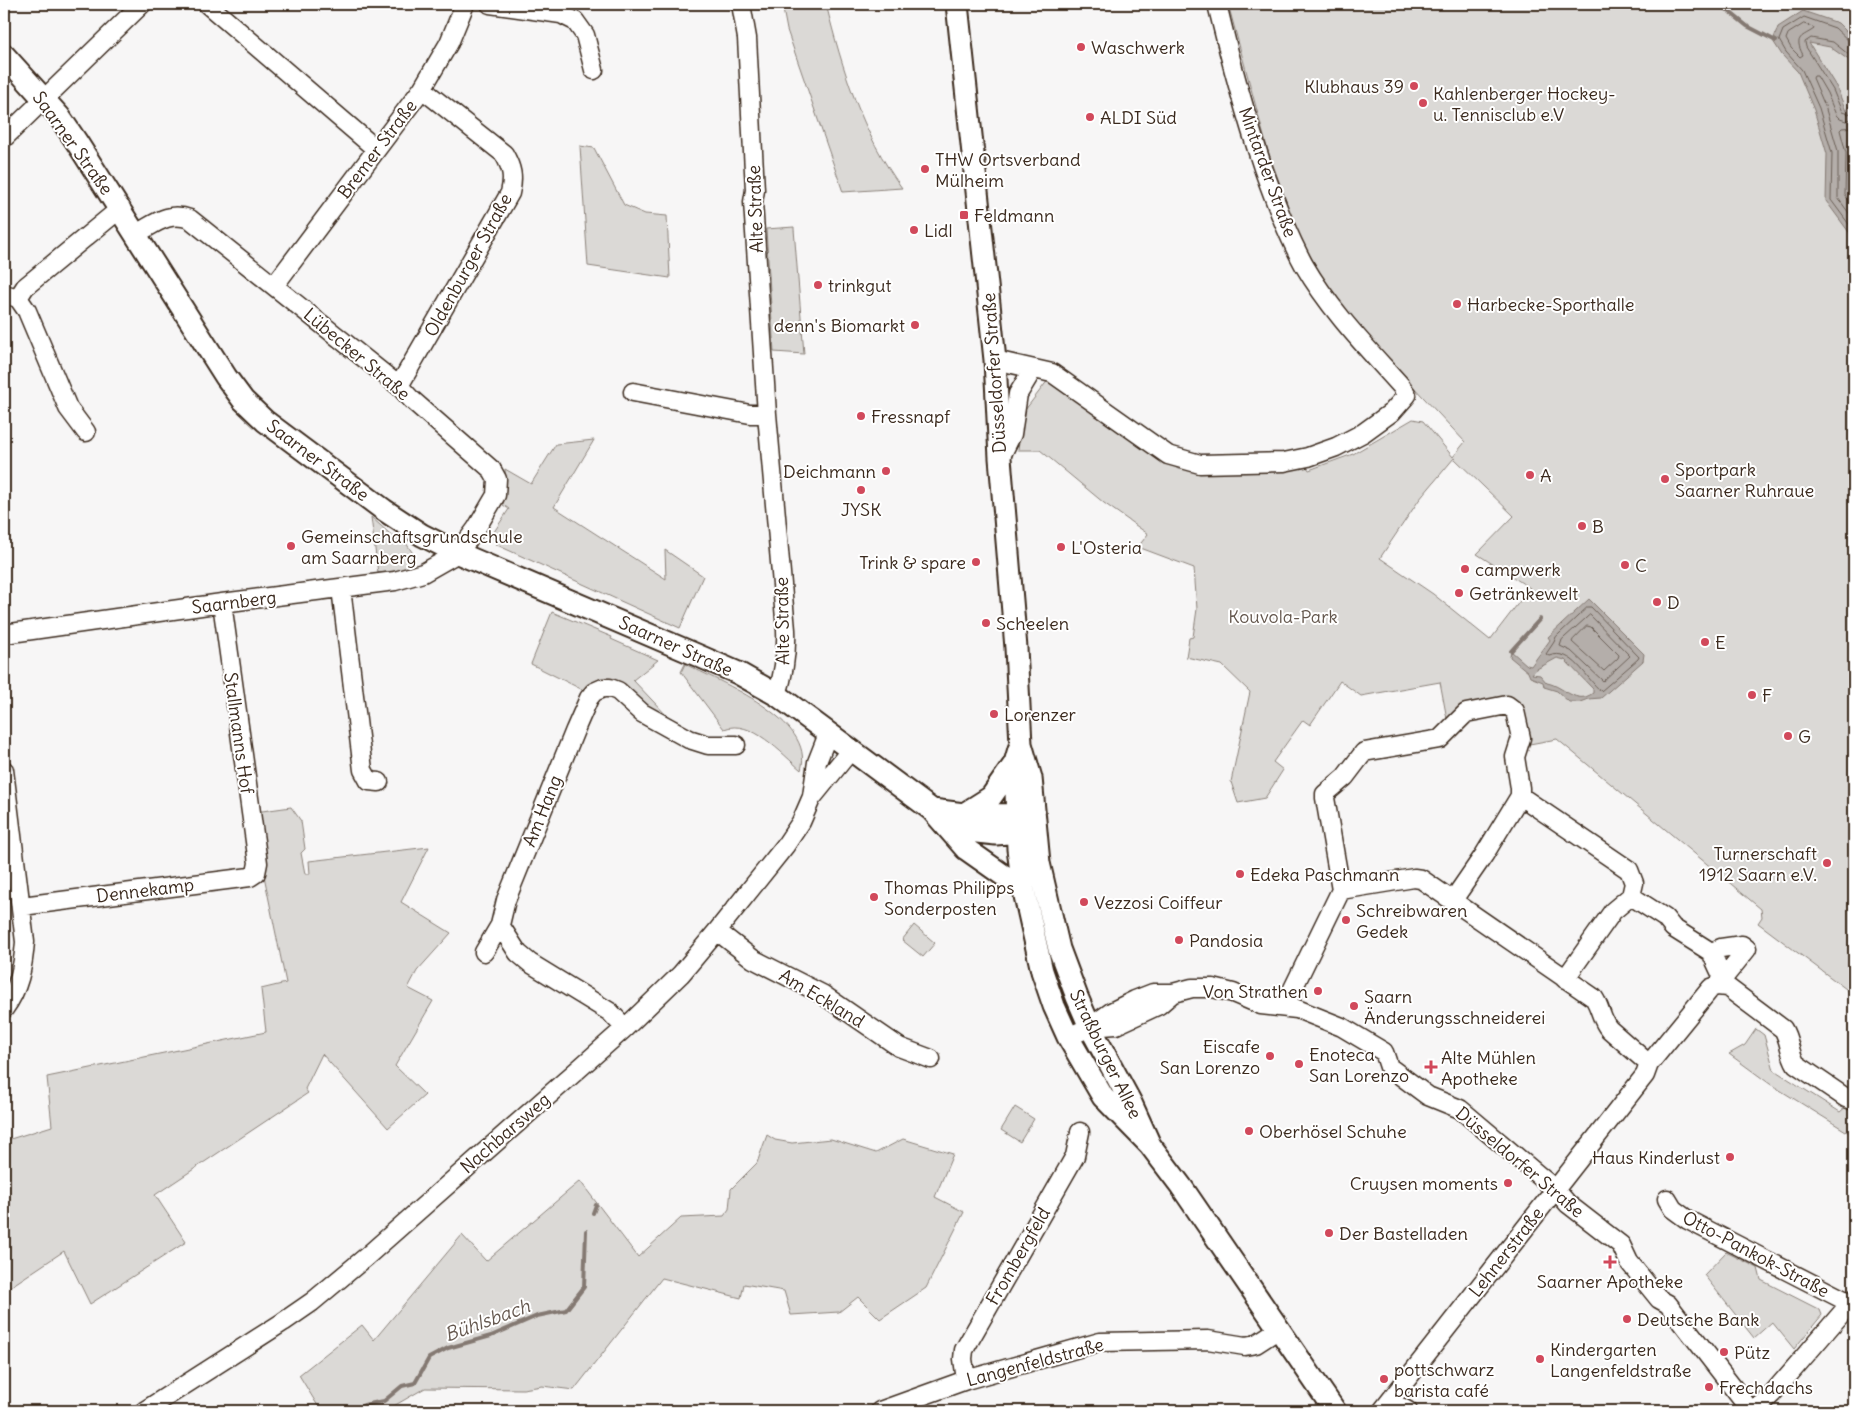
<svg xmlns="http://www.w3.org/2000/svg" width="1858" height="1415" font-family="Delius,sans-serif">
<rect width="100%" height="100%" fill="#f7f6f6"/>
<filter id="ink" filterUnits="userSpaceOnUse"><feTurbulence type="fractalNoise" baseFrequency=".02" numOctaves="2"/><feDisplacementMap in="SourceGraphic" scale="10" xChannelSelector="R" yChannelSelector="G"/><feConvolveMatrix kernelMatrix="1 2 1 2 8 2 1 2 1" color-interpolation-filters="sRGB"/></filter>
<g filter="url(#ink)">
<path fill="#dbd9d6" stroke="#8b827a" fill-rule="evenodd" d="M782 4H826C842 68 862 134 902 188L843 192 787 30Z
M1228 4H1854V995L1758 923 1762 917 1761 909 1557 739 1524 745 1523 710 1451 723 1447 719 1440 682 1361 696 1340 681 1310 725 1303 720 1273 762 1283 770 1265 798 1238 803 1231 782 1250 692 1222 665 1186 657 1189 638 1193 637 1197 609 1194 568 1138 547 1148 534 1104 503 1040 450H1018L1022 414 1048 380 1178 469 1249 468 1305 464 1309 470 1353 454 1413 419 1423 421 1453 457 1465 442 1341 309 1306 249 1295 226 1268 151ZM1454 458 1514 516 1477 554 1530 588 1490 640 1433 594 1380 558 1419 500Z
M580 146 594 148 624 205 645 214 667 216 670 278 588 266Z
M794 227V229L804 354 774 352 766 229Z
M594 440 554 507 666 579 665 550 703 576 680 628 497 545 492 535 509 509 503 505 506 487 505 469 531 484 556 444Z
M371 517 389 533 406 543 414 555 412 564 406 570 378 573Z
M552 612 612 637 611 639 658 660 633 680 669 718H662C653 711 620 681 612 680 601 678 592 683 585 691L531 664Z
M685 664C720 682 816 719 801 770 782 754 751 718 724 729L681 672Z
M291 807 301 821 305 849 301 853 305 874H310L309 861 429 847 401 902 451 933 417 971 408 988 433 1001 395 1066 425 1095 388 1128 322 1054 305 1089 308 1093 155 1195 186 1242 90 1304 64 1251 4 1291V1141L52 1126 47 1077 266 1032 261 989 286 983 262 866 255 812Z
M914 925 935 943 923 957 902 940Z
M1756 1029 1764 1035 1774 1070 1840 1112 1848 1105 1854 1108V1136L1770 1084 1729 1054 1745 1045Z
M1015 1107 1034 1119 1020 1142 1001 1130Z
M767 1135 775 1140 792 1143 831 1139 876 1153 903 1139 953 1154 935 1197 964 1212 926 1288 880 1319 858 1297 839 1312 791 1315 784 1291 744 1284 741 1298 662 1278 574 1390 542 1386 523 1389 425 1388 385 1411H321L299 1375 362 1325 374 1340 462 1235 486 1261 580 1181 638 1257 681 1218 724 1216 729 1209 731 1189 757 1163Z
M1726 1252 1758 1268 1761 1280 1820 1310 1822 1315 1794 1349 1772 1322 1754 1338 1704 1275Z"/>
<path fill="#b4aeaa" stroke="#847972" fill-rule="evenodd" d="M1803 11 1838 23 1854 39V67L1853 63 1830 47 1809 43 1837 88 1846 111 1854 98V239L1826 201 1827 154 1814 110 1798 72 1782 55 1773 41 1778 27Z
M1589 599 1644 654 1643 661 1601 698 1588 699 1580 702H1569L1557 691 1544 687 1543 682 1530 677 1528 672 1510 657 1511 651 1527 665 1531 666 1550 640 1548 637ZM1557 658 1565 660 1593 689V693C1576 706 1564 686 1547 683L1540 675 1532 674 1535 670Z"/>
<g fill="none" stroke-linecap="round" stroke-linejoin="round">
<path stroke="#6b5f56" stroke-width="1" d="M1804 24 1813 27 1814 29C1803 37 1793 36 1803 55L1800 57 1791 48 1786 39 1788 34Z
M1854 42 1849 41 1835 28 1804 17 1783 30 1779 40 1786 52 1802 70 1819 108 1832 153 1831 200 1854 231
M1854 59 1833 42 1811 38 1805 42 1806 47 1833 90 1842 112 1849 114 1854 108
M1854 118 1846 121 1840 119 1836 115 1827 93 1817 76H1814L1813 78 1825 106 1838 151V198L1854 220
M1854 127 1842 128 1840 130 1846 153 1845 195 1854 208
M1588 607H1591L1639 657 1638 659 1601 691C1586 679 1573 647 1549 656L1546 654 1554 642 1556 637Z
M1590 615 1630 656 1603 681 1571 651 1560 646 1562 640Z
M1587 626 1591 627 1619 655 1618 658 1604 671 1572 642 1573 640Z"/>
<path stroke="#847972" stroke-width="4" d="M1720 4 1747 26 1776 41
M1511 651 1540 619
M593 1213 596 1205
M357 1411 364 1405 384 1401 402 1386 415 1383 429 1358 448 1348 491 1336 537 1316 566 1310 584 1287 586 1231"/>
<defs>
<path id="minor" d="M207 4 376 149
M490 4 561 14 575 21 585 35 594 70
M741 4 747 38 755 190 753 202 767 414 786 630C787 653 784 673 777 695
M4 138 142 4
M274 286 422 89 449 43 465 4
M4 294 18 298 25 287 121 208
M18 298 27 311 68 408 86 432
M995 360 1052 373 1168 455 1200 464 1284 462 1308 457 1336 447 1363 433 1392 412 1407 395 1401 386C1367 348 1330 310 1304 265 1287 234 1275 201 1263 168 1245 114 1230 59 1217 4
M399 386 510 193C514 177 512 168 504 154L422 89
M633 392 750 414H767
M1000 458 1012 434 1018 394 1033 369
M341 588 363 770 369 781 379 782
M4 634 222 603 395 581 423 573 458 553 476 529 496 495 497 479 492 470 411 399 399 386 190 219C168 211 155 224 136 234
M4 770 25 942C23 967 19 989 4 1009
M812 796 817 762 828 734
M1341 890 1414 878 1421 879 1594 998C1601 1008 1601 1020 1609 1029L1649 1064
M1453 900 1484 855 1520 796
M22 906 250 877 256 873 258 863 222 603
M500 925 518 953 530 963 610 1012 625 1028
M717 931 753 959 822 994 899 1047 931 1059
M484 952 500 925 506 900 575 730 589 698 594 692 603 688H610L618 691 642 713 689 739 708 745H736
M1565 979 1613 911 1631 896
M1717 986 1727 987 1783 1029C1790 1040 1789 1053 1796 1064L1846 1098 1854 1101
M1284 1007 1341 890 1325 798V794L1345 777 1364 752 1440 739 1466 713 1507 705 1515 711 1521 738 1515 757 1520 788V796L1629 870 1634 883 1631 896 1665 918 1673 928 1711 952 1723 978
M1090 1027 1116 1025 1159 1005 1173 993
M1068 1037 1090 1027 1111 1012 1135 1000 1153 993H1173L1192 988H1213L1233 993 1261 1005 1297 1009 1342 1027 1384 1052 1389 1067 1428 1096 1460 1109 1556 1190 1568 1204 1621 1245 1629 1262 1659 1299 1668 1304 1751 1411
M1667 1199 1673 1209 1688 1220 1850 1303
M966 1380 963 1359 964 1350 1075 1156 1080 1132
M1390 1401 1408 1411
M144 1411 283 1322 312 1302 366 1257 625 1028 681 974 717 931 785 846 801 822 811 799 850 751
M880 1411 966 1380 1100 1342 1208 1340 1245 1346 1256 1344 1279 1329
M1382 1411 1645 1075 1649 1064 1711 988 1717 986 1747 949 1742 945 1721 948 1711 952
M1754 1411 1772 1394 1854 1299"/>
<path id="major" d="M957 4 995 360 1000 458 1016 648 1021 744 1031 778 1039 863 1059 949 1077 997 1090 1027 1131 1103 1150 1145
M4 55 59 116 76 141 226 377 243 400 265 421 384 510 422 535 458 553 699 656 738 673 777 695 932 810 966 849 1003 875 1023 887
M1019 749 1015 763 1018 849 1023 887 1042 971 1054 1006 1068 1037 1103 1097 1150 1145 1181 1186 1335 1411
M932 810 964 814 1030 815
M964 814 991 797 1015 763
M949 829 996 834 1031 831"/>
</defs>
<use href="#minor" stroke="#3b2a1e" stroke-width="21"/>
<use href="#major" stroke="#3b2a1e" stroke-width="25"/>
<use href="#minor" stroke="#fff" stroke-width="18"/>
<use href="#major" stroke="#fff" stroke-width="21"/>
</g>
</g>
<g fill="#d1495b" stroke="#fff" stroke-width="2">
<circle cx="1081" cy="47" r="5"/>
<circle cx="1414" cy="86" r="5"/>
<circle cx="1423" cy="103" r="5"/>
<circle cx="1090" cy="117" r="5"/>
<circle cx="925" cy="169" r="5"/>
<rect x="959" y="210" width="10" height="10" rx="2.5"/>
<circle cx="914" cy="230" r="5"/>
<circle cx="818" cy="285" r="5"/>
<circle cx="1457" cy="304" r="5"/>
<circle cx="915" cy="325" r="5"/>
<circle cx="861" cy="416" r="5"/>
<circle cx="886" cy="471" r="5"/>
<circle cx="1530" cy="475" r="5"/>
<circle cx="1665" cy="479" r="5"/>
<circle cx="861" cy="490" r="5"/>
<circle cx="1582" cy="526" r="5"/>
<circle cx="291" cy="546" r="5"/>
<circle cx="1061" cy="547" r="5"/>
<circle cx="976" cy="562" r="5"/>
<circle cx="1625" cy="565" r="5"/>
<circle cx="1465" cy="569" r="5"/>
<circle cx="1459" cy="593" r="5"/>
<circle cx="1657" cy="602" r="5"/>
<circle cx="986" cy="623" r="5"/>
<circle cx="1705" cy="642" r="5"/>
<circle cx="1752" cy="695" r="5"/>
<circle cx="994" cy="714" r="5"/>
<circle cx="1788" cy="736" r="5"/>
<circle cx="1827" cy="863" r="5"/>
<circle cx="1240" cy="874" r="5"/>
<circle cx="874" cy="897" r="5"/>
<circle cx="1084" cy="902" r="5"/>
<circle cx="1346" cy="920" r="5"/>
<circle cx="1179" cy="940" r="5"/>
<circle cx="1318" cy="991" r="5"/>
<circle cx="1354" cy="1006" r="5"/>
<circle cx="1270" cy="1056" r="5"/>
<circle cx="1299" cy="1064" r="5"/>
<path d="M1428.5 1059.5h5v5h5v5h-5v5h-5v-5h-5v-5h5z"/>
<circle cx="1249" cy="1131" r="5"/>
<circle cx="1730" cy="1157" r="5"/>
<circle cx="1508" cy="1183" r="5"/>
<circle cx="1329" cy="1233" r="5"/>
<path d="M1607.5 1254.5h5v5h5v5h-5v5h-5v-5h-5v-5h5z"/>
<circle cx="1627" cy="1319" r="5"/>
<circle cx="1724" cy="1352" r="5"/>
<circle cx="1540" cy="1359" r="5"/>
<circle cx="1384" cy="1379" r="5"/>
<circle cx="1709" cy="1387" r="5"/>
</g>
<g text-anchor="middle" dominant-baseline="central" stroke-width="4" stroke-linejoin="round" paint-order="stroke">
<g font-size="18" fill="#3b2a1e" stroke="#fff" text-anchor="start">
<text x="1091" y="47">Waschwerk</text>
<text x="1404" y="86" text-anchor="end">Klubhaus 39</text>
<text x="1433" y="93">Kahlenberger Hockey-<tspan x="1433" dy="21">u. Tennisclub e.V</tspan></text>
<text x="1100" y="117">ALDI Süd</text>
<text x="935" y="159">THW Ortsverband<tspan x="935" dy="21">Mülheim</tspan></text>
<text x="974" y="215">Feldmann</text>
<text x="924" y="230">Lidl</text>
<text x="828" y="285">trinkgut</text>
<text x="1467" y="304">Harbecke-Sporthalle</text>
<text x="905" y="325" text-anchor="end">denn's Biomarkt</text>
<text x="871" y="416">Fressnapf</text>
<text x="1675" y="469">Sportpark<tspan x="1675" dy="21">Saarner Ruhraue</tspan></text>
<text x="876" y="471" text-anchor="end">Deichmann</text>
<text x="1540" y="475">A</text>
<text x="861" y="509" text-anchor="middle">JYSK</text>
<text x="1592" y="526">B</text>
<text x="301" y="536">Gemeinschaftsgrundschule<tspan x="301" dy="21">am Saarnberg</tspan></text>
<text x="1071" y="547">L'Osteria</text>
<text x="966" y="562" text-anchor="end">Trink &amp; spare</text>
<text x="1635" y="565">C</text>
<text x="1475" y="569">campwerk</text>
<text x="1469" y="593">Getränkewelt</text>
<text x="1667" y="602">D</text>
<text x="996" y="623">Scheelen</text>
<text x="1715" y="642">E</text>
<text x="1762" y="695">F</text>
<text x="1004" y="714">Lorenzer</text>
<text x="1798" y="736">G</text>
<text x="1817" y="853" text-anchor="end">Turnerschaft<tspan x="1817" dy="21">1912 Saarn e.V.</tspan></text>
<text x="1250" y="874">Edeka Paschmann</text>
<text x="884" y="887">Thomas Philipps<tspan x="884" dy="21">Sonderposten</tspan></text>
<text x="1094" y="902">Vezzosi Coiffeur</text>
<text x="1356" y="910">Schreibwaren<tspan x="1356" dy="21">Gedek</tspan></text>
<text x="1189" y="940">Pandosia</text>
<text x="1308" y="991" text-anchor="end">Von Strathen</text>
<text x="1364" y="996">Saarn<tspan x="1364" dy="21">Änderungsschneiderei</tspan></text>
<text x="1260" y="1046" text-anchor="end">Eiscafe<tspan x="1260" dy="21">San Lorenzo</tspan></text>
<text x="1309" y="1054">Enoteca<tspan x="1309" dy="21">San Lorenzo</tspan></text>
<text x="1441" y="1057">Alte Mühlen<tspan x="1441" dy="21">Apotheke</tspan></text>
<text x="1259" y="1131">Oberhösel Schuhe</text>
<text x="1720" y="1157" text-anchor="end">Haus Kinderlust</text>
<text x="1498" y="1183" text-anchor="end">Cruysen moments</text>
<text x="1339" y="1233">Der Bastelladen</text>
<text x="1610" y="1281" text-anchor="middle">Saarner Apotheke</text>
<text x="1637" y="1319">Deutsche Bank</text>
<text x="1550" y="1349">Kindergarten<tspan x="1550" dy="21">Langenfeldstraße</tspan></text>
<text x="1734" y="1352">Pütz</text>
<text x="1394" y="1369">pottschwarz<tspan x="1394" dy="21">barista café</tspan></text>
<text x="1719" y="1387">Frechdachs</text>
</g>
<g font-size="18" fill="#3b2a1e" stroke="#fff">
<text transform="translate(73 143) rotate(54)">Saarner Straße</text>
<text transform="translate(377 149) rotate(-53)">Bremer Straße</text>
<text transform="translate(1268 172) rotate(70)">Mintarder Straße</text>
<text transform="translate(755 209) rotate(-92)">Alte Straße</text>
<text transform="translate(468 265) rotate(-61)">Oldenburger Straße</text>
<text transform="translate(357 354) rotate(40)">Lübecker Straße</text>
<text transform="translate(994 373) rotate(-94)">Düsseldorfer Straße</text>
<text transform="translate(318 460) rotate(37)">Saarner Straße</text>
<text transform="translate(234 602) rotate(-7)">Saarnberg</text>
<text transform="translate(782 621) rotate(-91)">Alte Straße</text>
<text transform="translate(676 646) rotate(24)">Saarner Straße</text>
<text transform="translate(239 733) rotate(82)">Stallmanns Hof</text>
<text transform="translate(542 811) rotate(-68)">Am Hang</text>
<text transform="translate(145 890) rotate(-7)">Dennekamp</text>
<text transform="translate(822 998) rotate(31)">Am Eckland</text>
<text transform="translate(1106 1054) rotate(64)">Straßburger Allee</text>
<text transform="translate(505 1133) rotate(-41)">Nachbarsweg</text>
<text transform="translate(1520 1162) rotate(40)">Düsseldorfer Straße</text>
<text transform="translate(1506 1252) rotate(-52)">Lehnerstraße</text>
<text transform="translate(1756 1254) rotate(28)">Otto-Pankok-Straße</text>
<text transform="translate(1018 1256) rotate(-60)">Frombergfeld</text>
<text transform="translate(1035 1362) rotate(-15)">Langenfeldstraße</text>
</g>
<g font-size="18" fill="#63564c" stroke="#fff">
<text x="1283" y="616">Kouvola-Park</text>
</g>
<g font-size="19" font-style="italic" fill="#65584f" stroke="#fff">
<text transform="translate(487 1320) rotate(-20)">Bühlsbach</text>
</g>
</g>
<rect width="1858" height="1415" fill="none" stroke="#fff" stroke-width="20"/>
<rect x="10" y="10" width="1838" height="1395" fill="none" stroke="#3b2a1e" stroke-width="2" filter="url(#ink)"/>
</svg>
